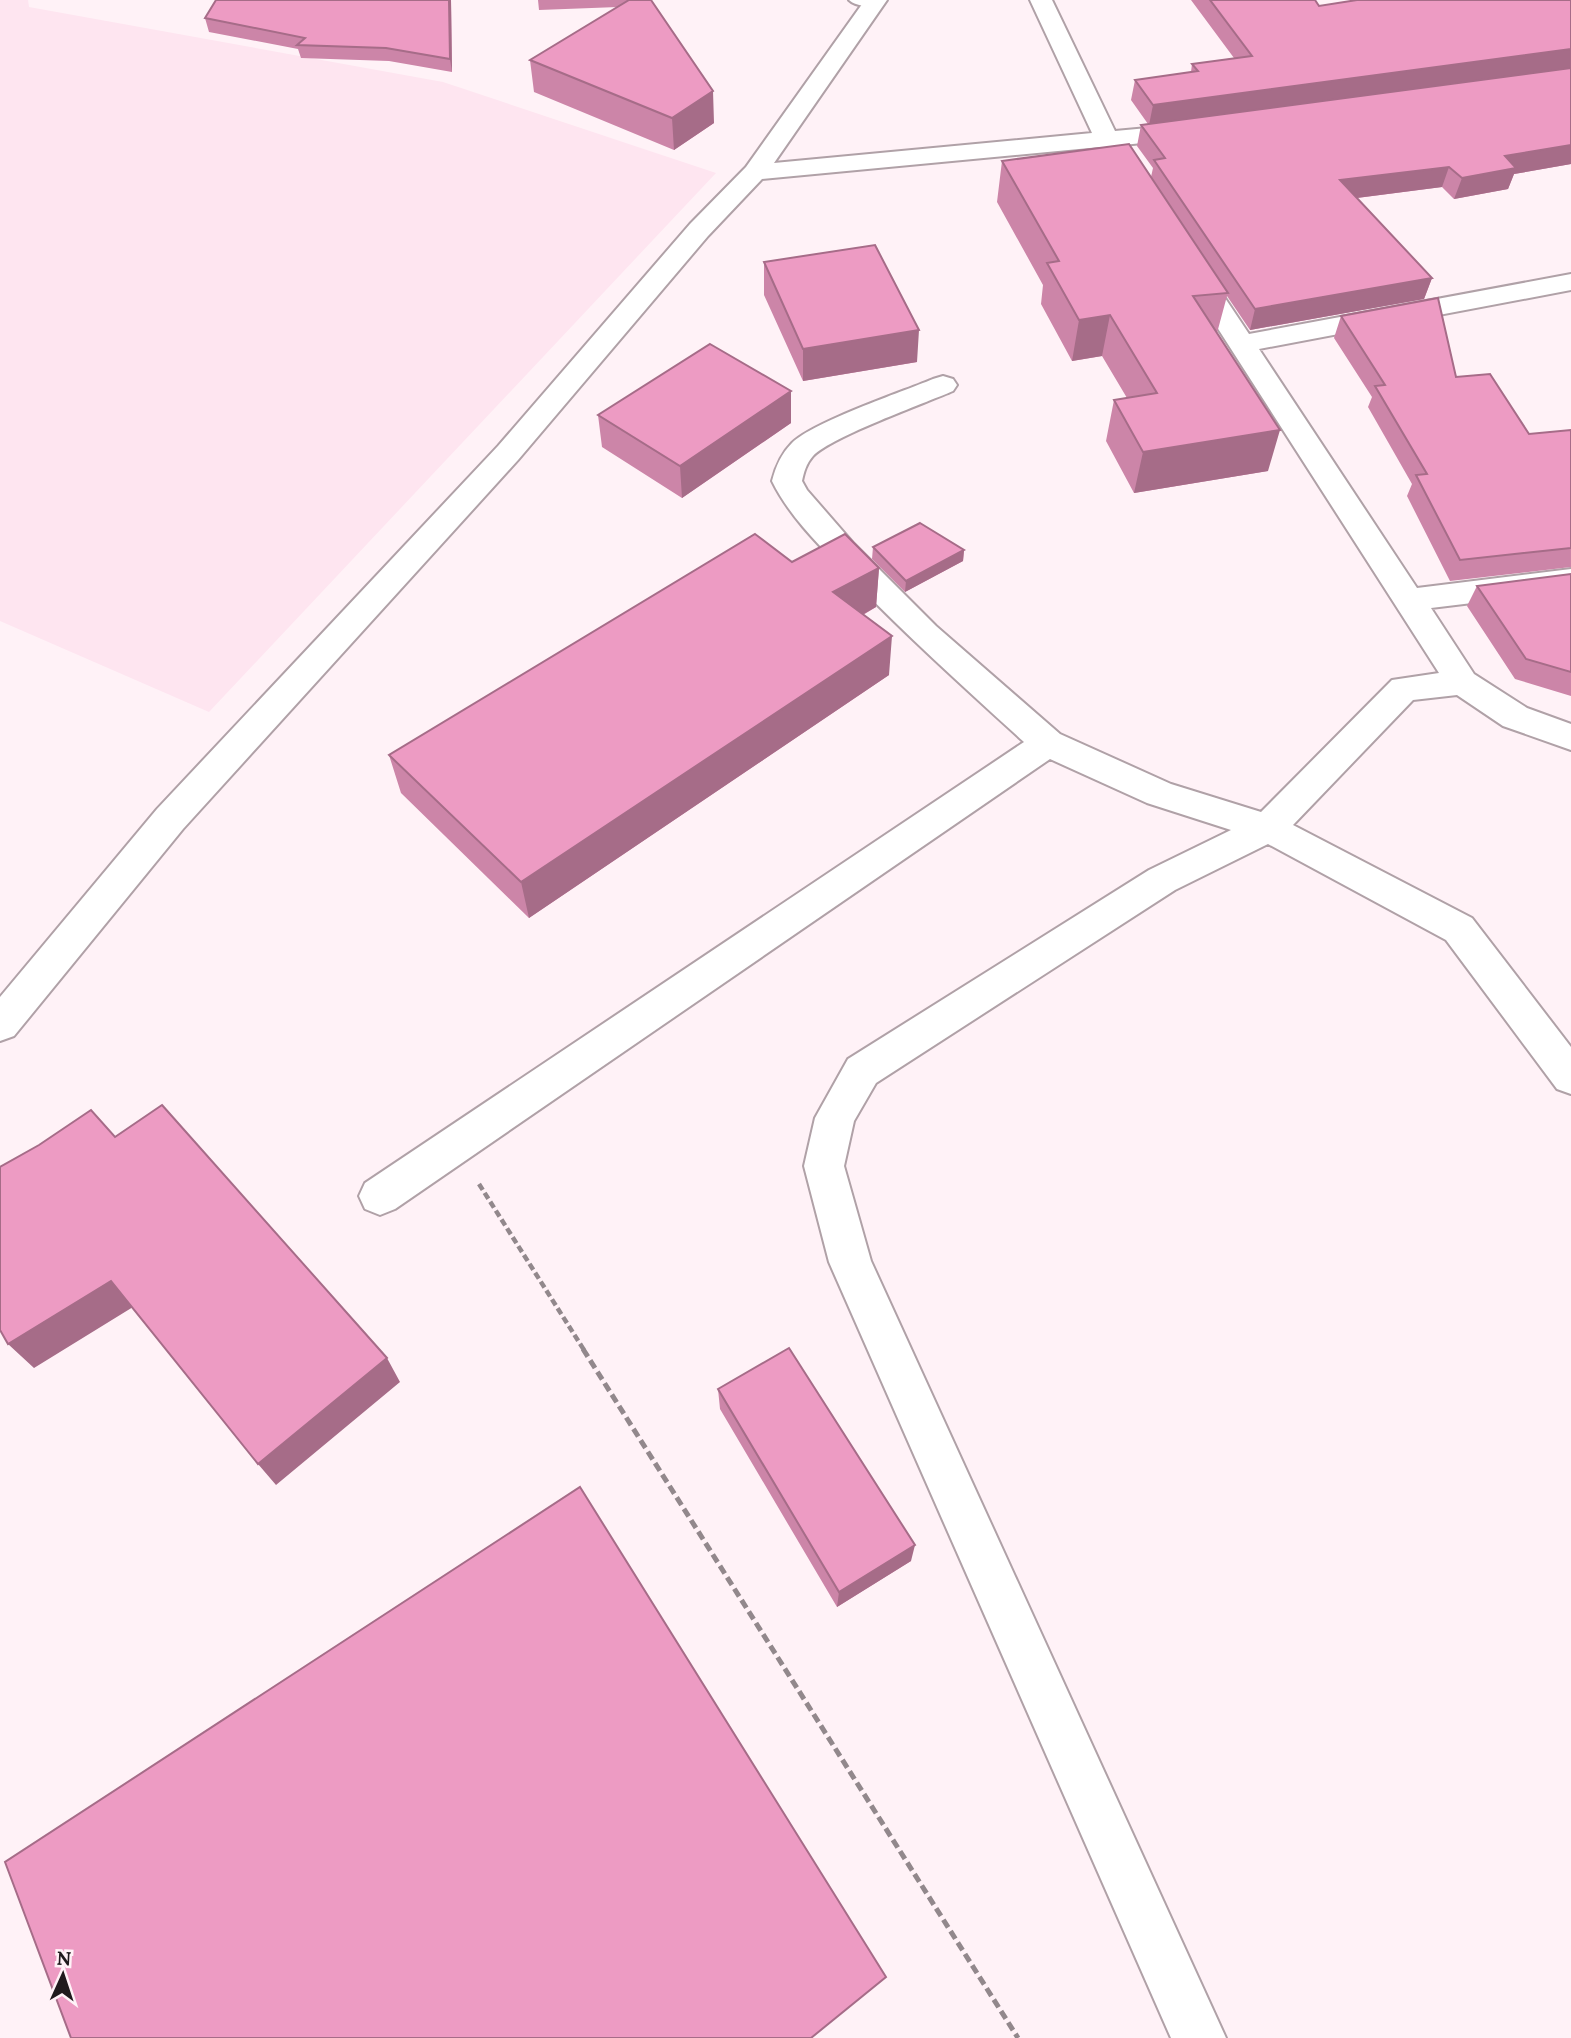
<svg xmlns="http://www.w3.org/2000/svg" width="1571" height="2038" font-family="Lora,serif">
<rect width="100%" height="100%" fill="#fff2f7"/>
<path fill="#fee5f0" d="M0 0H28L29 7 443 82 716 173 209 712 0 621Z"/>
<g fill="none" stroke-linecap="round" stroke-linejoin="round">
<defs>
<path id="lane" d="M849 0H882L883 1C875 8 856 7 849 0Z"/>
<path id="street" d="M865 0H887L774 163 1092 133 1030 0H1052L1115 131 1191 124 1200 126 1203 131 1200 136 1191 138 1123 145 1152 188 1148 193H1130L1100 147 762 179 708 236 518 460 183 829 14 1036 0 1041V997L157 809 498 446 690 224 746 167Z
M1194 263 1203 265 1249 334 1571 274V290L1259 349 1417 588 1571 569V591L1431 608 1474 674 1527 708 1571 724V750L1503 726 1457 695 1413 700 1293 825 1472 918 1571 1047V1094L1557 1089 1446 940 1268 844 1175 890 876 1083 854 1121 844 1166 871 1261 1226 2038H1171L829 1262 804 1166 815 1118 848 1059 1149 870 1231 830 1147 803 1050 759 395 1209 380 1215 365 1209 359 1196 365 1183 1024 742C966 689 908 637 853 580 824 550 790 518 772 481 776 466 781 454 792 443 813 422 902 392 933 379L943 376 953 379 957 385 953 391C923 404 833 436 813 456 806 464 804 472 802 481L807 490 854 544 936 626 1060 734 1171 784 1261 812 1392 680 1439 673 1181 271 1185 265Z"/>
</defs>
<use href="#lane" stroke="#b0a1a7" stroke-width="4"/>
<use href="#street" stroke="#b0a1a7" stroke-width="4"/>
<path stroke="#92888c" stroke-width="4.5" stroke-dasharray="7 3.5" stroke-linecap="butt" d="M479 1184 584 1350"/>
<path stroke="#92888c" stroke-width="5" stroke-dasharray="9 4.5" stroke-linecap="butt" d="M583 1349 1018 2038"/>
<use href="#lane" fill="#fff" fill-rule="evenodd"/>
<use href="#street" fill="#fff" fill-rule="evenodd"/>
</g>
<path fill="#cc85a8" d="M451 0 452 72 389 61 301 58 298 49 209 32 205 18Z
M538 0H654H651L714 123 674 150 534 92 530 60 618 7 539 10Z
M1191 0H1315L1319 6 1571 0V164L1514 174 1508 189 1454 199 1442 187 1357 198 1432 278 1424 299 1250 330 1227 296 1217 333 1268 471 1134 493 1106 441 1114 400 1127 398 1102 356 1072 361 1041 304 1043 285 997 202 1002 161 1151 177 1153 168 1137 146 1141 125 1148 124 1131 100 1135 80 1191 72 1192 64 1234 58Z
M764 262 917 362 803 381 764 295Z
M1341 316 1456 377 1529 434 1571 430V567L1450 581 1407 496 1412 484 1368 407 1372 397 1334 338Z
M598 415 791 423 682 498 602 447Z
M873 547 964 550 963 561 905 592 872 559Z
M792 562 879 568 876 607 863 615 889 675 529 918 401 793 389 755Z
M1571 574V696L1515 679 1467 606 1477 586Z
M718 1389 911 1561 837 1607 720 1409Z"/>
<path fill="#a66c88" d="M449 0H451L452 72 450 59Z
M1571 49V68L1149 125 1153 105Z
M713 91 714 123 674 150 672 118Z
M1571 145V164L1514 174 1508 189 1454 199 1462 178 1505 156Z
M1449 167 1442 187 1333 201 1340 180Z
M1432 278 1424 299 1250 330 1255 309Z
M1110 315 1102 356 1072 361 1079 320Z
M919 330 917 362 803 381V349Z
M791 391V423L682 498 680 466Z
M1280 430 1268 471 1134 493 1143 452Z
M964 550 963 561 905 592 906 581Z
M879 568 876 607 832 632 833 592Z
M892 636 889 675 529 918 521 882Z
M111 1281 133 1307 34 1368 8 1344Z
M387 1358 400 1382 276 1485 258 1464Z
M915 1545 911 1561 837 1607 839 1592Z"/>
<path fill="#ed9bc3" stroke="#a66c88" stroke-width="2" d="M216 0H449L450 59 386 48 297 45 305 38 205 18Z
M629 0H651L713 91 672 118 530 60Z
M1210 0H1315L1319 6 1357 0H1571V49L1153 105 1135 80 1198 71 1192 64 1252 56Z
M1571 68V145L1505 156 1516 168 1462 178 1449 167 1340 180 1432 278 1255 309 1154 160 1165 158 1141 125Z
M1129 144 1228 293 1193 296 1280 430 1143 452 1114 400 1157 393 1110 315 1079 320 1047 263 1059 261 1002 161Z
M875 245 919 330 803 349 764 262Z
M1438 298 1456 377 1490 374 1529 434 1571 430V548L1460 560 1416 475 1427 474 1375 386 1385 385 1341 316Z
M710 344 791 391 680 466 598 415Z
M920 523 964 550 906 581 873 547Z
M755 534 792 562 845 534 879 568 833 592 892 636 521 882 389 755Z
M1571 574V672L1526 659 1477 586Z
M162 1105 387 1358 258 1464 111 1281 8 1344 0 1330V1167L39 1145 91 1110 115 1137Z
M789 1348 915 1545 839 1592 718 1389Z
M580 1487 886 1977 811 2038H71L5 1862Z"/>
<g transform="translate(63 1975) rotate(3)" stroke="#fff2f7" stroke-width="5" paint-order="stroke">
<path d="M0-5L12 26L0 18L-12 26Z" fill="#201a1d"/>
<text y="-10" font-size="19" font-weight="bold" text-anchor="middle" fill="#201a1d">N</text>
</g>
</svg>
